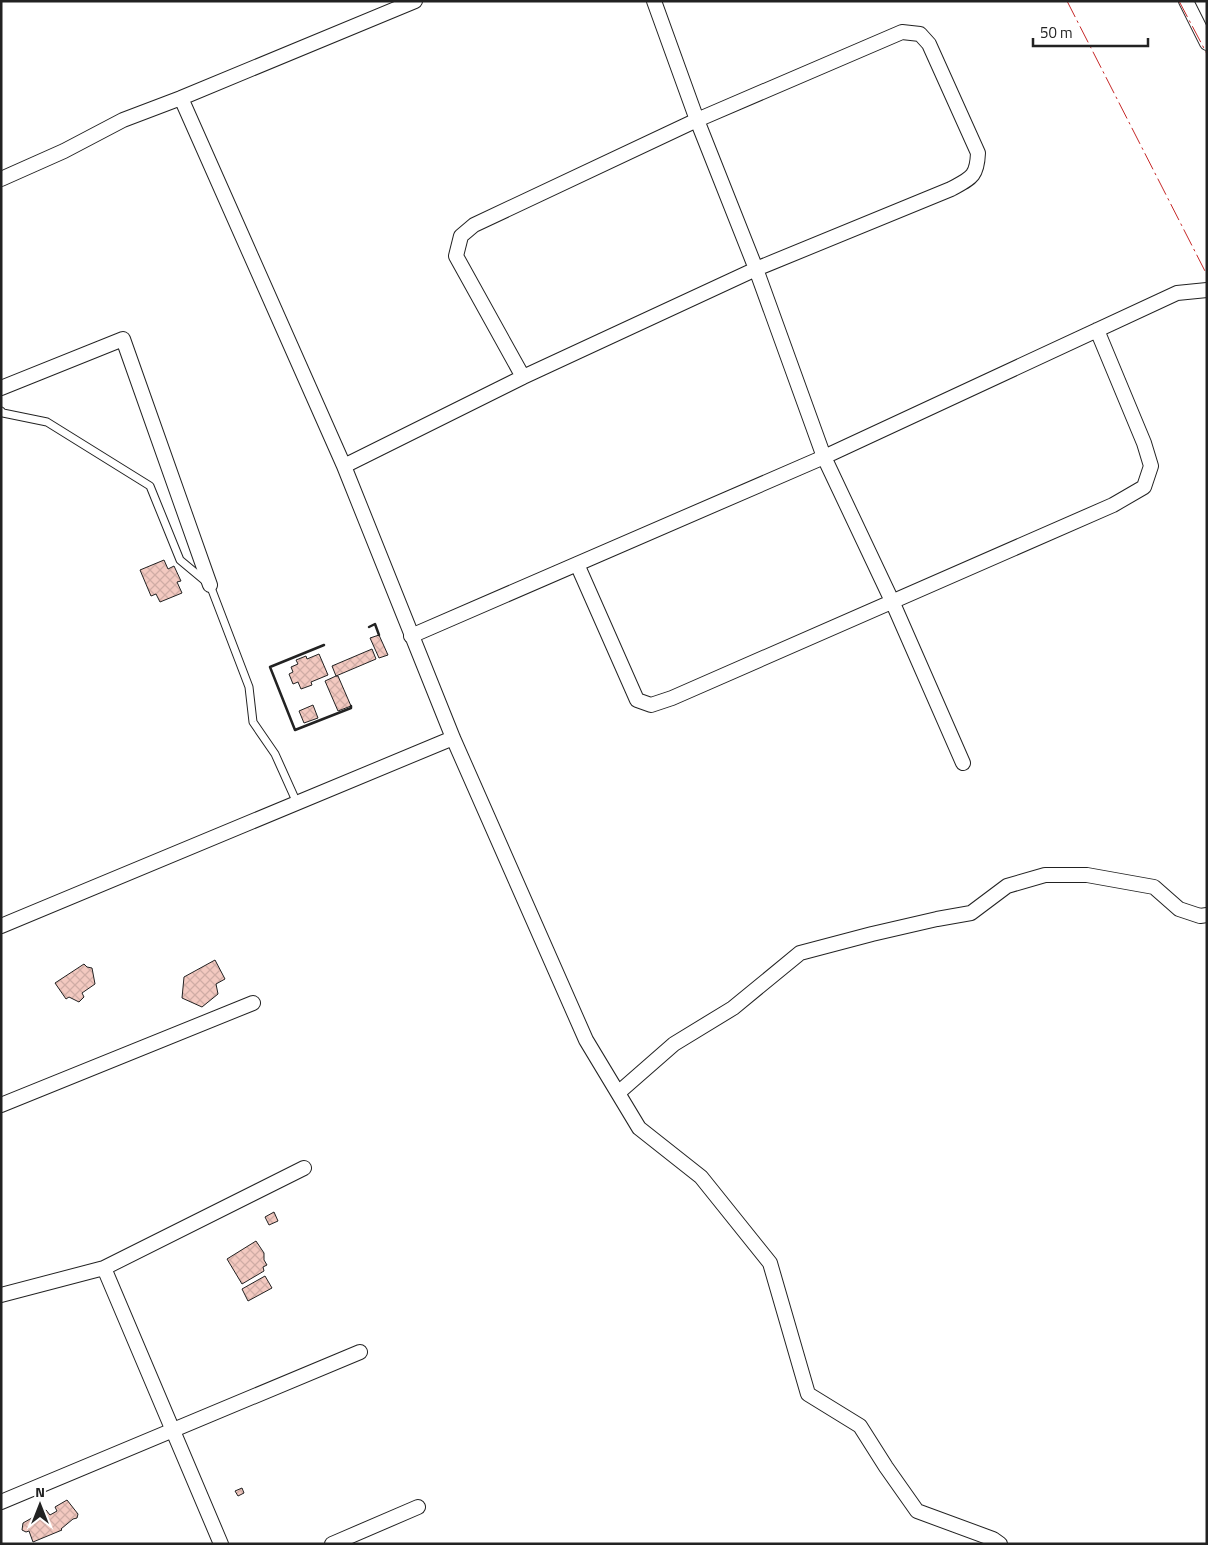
<svg xmlns="http://www.w3.org/2000/svg" width="1208" height="1545" font-family="'Titillium Web',sans-serif">
<defs>
<pattern id="building-cross-hatch" width="8" height="8" patternUnits="userSpaceOnUse" patternTransform="scale(1.25)"><rect width="8" height="8" fill="#f3c9c0"/><path d="M0 0l8 8M0 8l8-8" fill="none" stroke="#d0aca5"/></pattern>
</defs>
<rect width="100%" height="100%" fill="#fff"/>
<path fill="url(#building-cross-hatch)" stroke="#222" d="M164 560 168 569 174 566 181 581 177 582 182 593 160 602 156 594 151 596 140 570Z
M379 635 388 655 379 658 370 638Z
M372 649 376 659 336 676 332 666Z
M319 654 328 675 311 682 312 685 301 689 298 682 293 684 289 674 293 672 291 667 298 664 296 660 306 656 307 659Z
M336 676H338L351 706 338 711 325 681Z
M313 705 318 718 304 723 299 711Z
M215 960 225 979 216 984 218 994 202 1007 182 998 184 977Z
M84 964 87 967 92 968 95 984 82 993 84 997 79 1002 69 997 66 999 55 983Z
M274 1212 278 1221 269 1225 265 1217Z
M256 1241 264 1253V1260L267 1265 263 1267 264 1271 242 1284 227 1259Z
M265 1276 272 1288 248 1301 242 1289Z
M242 1488 244 1493 238 1496 235 1491Z
M67 1500 78 1514 77 1518 73 1519 61 1529 62 1530 33 1542 29 1531 26 1532 22 1530 23 1523 46 1510 50 1515 57 1511 55 1507Z"/>
<g fill="none" stroke-linecap="round" stroke-linejoin="round">
<defs>
<path id="service" d="M1 411 3 413 47 422 150 486 180 560 210 585 249 687 253 722 275 754 297 803"/>
<path id="minor" d="M654 1 697 120 756 269 824 457 892 601 963 763
M1186 1 1207 43
M181 98 344 466 453 738 586 1040 639 1128 701 1177 770 1263 808 1394 860 1426 886 1467 917 1511 993 1539 1000 1544
M1 179 64 151 123 120 181 98 415 1
M1 388 123 339 210 585
M344 466 523 377 756 269 951 189C971 178 977 177 978 153L929 44 920 34 902 32 697 120 474 225 461 236 456 256 523 377
M577 564 637 700 651 705 672 698 1113 505 1144 487 1151 466 1144 443 1097 330
M411 636 824 457 1177 293 1207 290
M1 926 453 738
M618 1093 674 1044 733 1008 800 953 872 934 937 919 971 913 1007 886 1045 875H1087L1154 887 1179 909 1200 916 1207 915
M1 1105 253 1003
M104 1268 221 1544
M1 1295 104 1268 304 1168
M1 1502 360 1352
M332 1544 418 1507"/>
</defs>
<use href="#service" stroke="#222" stroke-width="9"/>
<use href="#minor" stroke="#222" stroke-width="16"/>
<use href="#service" stroke="#fff" stroke-width="7"/>
<use href="#minor" stroke="#fff" stroke-width="14"/>
<path stroke="#222" stroke-width="2.5" d="M369 627 375 624 379 635
M324 645 270 667 295 730 351 708V706"/>
<path stroke="#c62828" stroke-width="1" stroke-dasharray="18 4 2.5 4" stroke-linecap="butt" d="M1067 1 1207 275
M1179 1 1207 54"/>
</g>
<rect width="1208" height="1545" fill="none" stroke="#222222" stroke-width="5"/>
<g transform="translate(40 1505)" stroke="#ffffff" stroke-width="4" paint-order="stroke">
<path d="M0-4L9 19L0 12L-9 19Z" fill="#222222"/>
<text y="-8" font-size="14" font-weight="bold" text-anchor="middle" fill="#222222">N</text>
</g>
<path d="M1033 38v8h115v-8" fill="none" stroke="#222222" stroke-width="2.5"/>
<text x="1040" y="38" font-size="15" fill="#222222" stroke="#ffffff" stroke-width="4" paint-order="stroke">50 m</text>
</svg>
